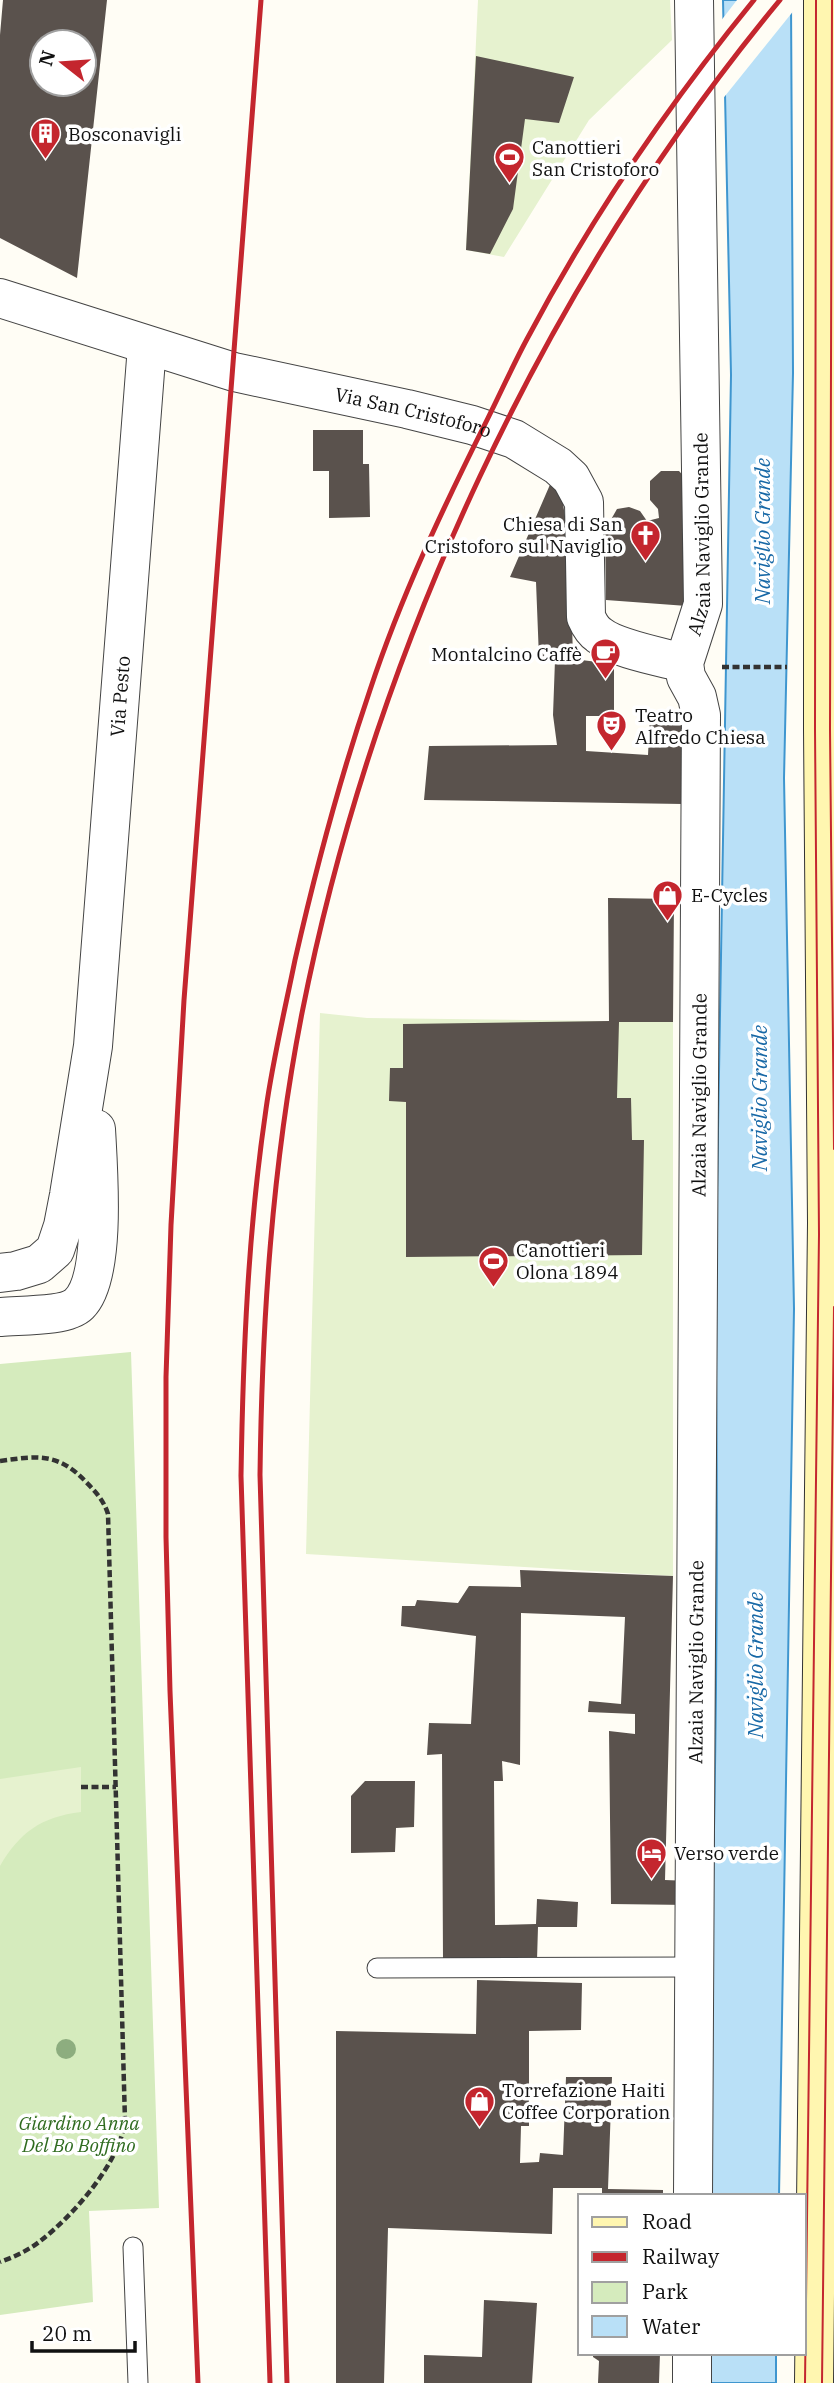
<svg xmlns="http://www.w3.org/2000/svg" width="834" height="2383" font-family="'IBM Plex Serif',serif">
<rect width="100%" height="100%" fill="#fffdf5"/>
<path fill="#d5ebbd" d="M131 1352 159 2208 89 2211 93 2302 0 2315V1364Z"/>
<path fill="#e6f2cf" d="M478 0H670L672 40 589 120 504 257 466 250Z
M320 1013 367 1018 673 1022V1576L306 1554Z
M81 1767V1812C41 1817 20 1832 0 1866V1779Z"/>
<path fill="#b9e0f7" stroke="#3f96cf" stroke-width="2" d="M723 0H791L793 373 784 778 794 1309 779 2196H705C714 1899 720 1601 715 1304L731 375Z
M700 2353H776V2383H699Z"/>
<path fill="#fffdf5" d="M737 0H795V9L721 101 720 22Z"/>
<path fill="#5a524d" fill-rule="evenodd" d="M3 0H107L77 278 0 238V35ZM42 42H84V84H42Z
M476 56 574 77 559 123 525 119 513 209 490 254 466 250Z
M313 430H363V464H369L370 517 329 518V471H313Z
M661 471H679L690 483 687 606 606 600 605 523H609L617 509 629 507 640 511 647 521 659 518 658 509 650 500V481Z
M552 480 562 497 570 549 573 659 614 664V716H586V751L648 755 650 717 688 718 683 804 424 800 429 746 557 745 553 715 555 660 539 658 536 582 510 577Z
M608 898 674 899 673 1022H619L617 1098H631L632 1140H644L642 1255 406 1257V1102L389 1101 390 1068H403V1024L609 1021Z
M520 1570 673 1576 665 1880 690 1881 689 1905 611 1904 609 1731 635 1734V1714L588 1712 589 1701 621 1704 625 1617 521 1613 520 1765 502 1761 503 1781H494L495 1925 536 1924 537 1899 578 1902 577 1927H538L537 1960 443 1959 442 1754 427 1755 429 1723 471 1724 476 1636 401 1626 402 1606H415L417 1600 458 1603 469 1586 521 1587Z
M365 1781H415L414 1827 396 1828 395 1852 351 1853V1796Z
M477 1980 582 1983 581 2030 529 2031V2126H521L520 2163 539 2162 540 2153 563 2155 566 2077H612L608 2189 663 2190V2196H602V2188H553L552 2234 388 2228 384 2383H336V2031L476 2034Z
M484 2300 537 2303 532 2383H424V2355L482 2357Z
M593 2353H660L659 2383H598L599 2361 593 2357Z"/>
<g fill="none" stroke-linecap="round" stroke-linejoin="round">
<defs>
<path id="lane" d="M377 1968 694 1967
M133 2247 138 2383"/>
<g id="street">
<path id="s1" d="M0 298 234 372 407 409 472 425 514 439 558 466 571 478 584 502 586 617C589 624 593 631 599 635 616 649 662 657 684 663"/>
<path id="s2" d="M0 1273 16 1271 39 1264 55 1250 63 1226 69 1195 93 1046 147 346"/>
<path d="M0 1317C19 1315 66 1317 79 1304 107 1277 98 1167 96 1129"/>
<path id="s3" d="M693 2196 701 715 697 697 686 677 684 663 703 604 694 0"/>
<path d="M692 2383V2353"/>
</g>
<path id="secondary" d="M814 2383 827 1223 823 729V0"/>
</defs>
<use href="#lane" stroke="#444" stroke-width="21"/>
<use href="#street" stroke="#444" stroke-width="40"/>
<use href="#secondary" stroke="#333" stroke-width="40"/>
<path stroke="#333" stroke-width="4.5" stroke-dasharray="7 3.5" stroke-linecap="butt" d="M722 667H787
M0 1461C37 1456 58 1452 86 1482 96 1492 104 1501 108 1514L125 2121C120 2163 72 2217 39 2242 27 2251 14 2257 0 2262
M81 1787H116"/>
<use href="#lane" stroke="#fff" stroke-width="19"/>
<use href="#street" stroke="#fff" stroke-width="38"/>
<use href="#secondary" stroke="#fff6b0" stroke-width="38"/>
<path stroke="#c4262e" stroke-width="2" d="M832 0 830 729 834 1149
M805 2383 819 1234 815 729 816 0
M822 2383 834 1307"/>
<path stroke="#c4262e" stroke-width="5" d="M198 2383 170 1691 166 1537V1377L171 1225 184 1000 261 0
M270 2383 241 1476C243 1353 248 1231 266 1109 273 1059 285 1009 295 960 316 868 340 778 370 690 401 596 444 506 488 418 501 392 513 365 527 339 590 220 669 104 754 0
M287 2383 260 1475C262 1320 272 1166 302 1013 374 650 544 285 780 0"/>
</g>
<circle fill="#8dad7f" cx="66" cy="2049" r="10"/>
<defs>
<symbol id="building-pin" viewBox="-11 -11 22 30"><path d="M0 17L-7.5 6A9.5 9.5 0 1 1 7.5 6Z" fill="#c4262e" stroke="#fff"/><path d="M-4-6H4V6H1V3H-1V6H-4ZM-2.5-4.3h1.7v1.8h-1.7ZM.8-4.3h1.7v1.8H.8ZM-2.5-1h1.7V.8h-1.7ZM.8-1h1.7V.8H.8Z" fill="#fff"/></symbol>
<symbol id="stadium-pin" viewBox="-11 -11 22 30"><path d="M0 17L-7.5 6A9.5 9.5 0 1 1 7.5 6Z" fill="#c4262e" stroke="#fff"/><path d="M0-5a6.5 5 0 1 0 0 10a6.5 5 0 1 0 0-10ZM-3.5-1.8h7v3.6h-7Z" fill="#fff"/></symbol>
<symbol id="church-pin" viewBox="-11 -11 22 30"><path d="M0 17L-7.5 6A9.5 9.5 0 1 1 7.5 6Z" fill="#c4262e" stroke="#fff"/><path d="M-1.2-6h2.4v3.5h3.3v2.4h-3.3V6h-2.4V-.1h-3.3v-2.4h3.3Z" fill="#fff"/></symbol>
<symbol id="cafe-pin" viewBox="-11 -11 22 30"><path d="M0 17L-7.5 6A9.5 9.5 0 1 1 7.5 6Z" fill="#c4262e" stroke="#fff"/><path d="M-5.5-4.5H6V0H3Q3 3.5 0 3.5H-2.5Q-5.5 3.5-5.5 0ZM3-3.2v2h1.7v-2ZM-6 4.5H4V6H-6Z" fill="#fff"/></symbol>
<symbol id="theatre-pin" viewBox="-11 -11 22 30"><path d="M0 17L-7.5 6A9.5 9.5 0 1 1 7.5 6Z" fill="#c4262e" stroke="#fff"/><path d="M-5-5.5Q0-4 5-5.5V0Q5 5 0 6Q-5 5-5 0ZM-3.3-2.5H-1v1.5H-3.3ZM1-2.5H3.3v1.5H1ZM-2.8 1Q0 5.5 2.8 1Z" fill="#fff"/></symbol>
<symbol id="shop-pin" viewBox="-11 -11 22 30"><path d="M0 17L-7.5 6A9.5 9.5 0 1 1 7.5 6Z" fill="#c4262e" stroke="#fff"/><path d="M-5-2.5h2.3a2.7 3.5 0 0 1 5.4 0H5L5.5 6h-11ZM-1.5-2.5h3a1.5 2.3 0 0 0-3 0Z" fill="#fff"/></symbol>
<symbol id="hotel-pin" viewBox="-11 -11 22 30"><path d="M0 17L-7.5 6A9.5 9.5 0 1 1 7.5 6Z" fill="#c4262e" stroke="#fff"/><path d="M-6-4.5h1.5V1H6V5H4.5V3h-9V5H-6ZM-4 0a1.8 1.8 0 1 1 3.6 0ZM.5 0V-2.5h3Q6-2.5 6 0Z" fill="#fff"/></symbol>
</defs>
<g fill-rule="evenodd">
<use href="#building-pin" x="28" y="116" width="35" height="47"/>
<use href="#stadium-pin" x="492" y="140" width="35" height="47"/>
<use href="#church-pin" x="628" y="518" width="35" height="47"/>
<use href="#cafe-pin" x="588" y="636" width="35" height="47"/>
<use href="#theatre-pin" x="594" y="708" width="35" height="47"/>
<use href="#shop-pin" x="650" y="878" width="35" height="47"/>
<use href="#stadium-pin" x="476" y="1244" width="35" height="47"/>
<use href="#hotel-pin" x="634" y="1836" width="35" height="47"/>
<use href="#shop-pin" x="462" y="2084" width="35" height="47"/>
</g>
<g text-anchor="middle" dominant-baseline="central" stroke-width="7" stroke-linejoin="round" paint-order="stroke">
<g font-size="19" fill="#111" stroke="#fff" text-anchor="start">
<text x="68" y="134">Bosconavigli</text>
<text x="532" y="147">Canottieri<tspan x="532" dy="22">San Cristoforo</tspan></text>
<text x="623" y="524" text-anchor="end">Chiesa di San<tspan x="623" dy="22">Cristoforo sul Naviglio</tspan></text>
<text x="582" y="654" text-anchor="end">Montalcino Caffè</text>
<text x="635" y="715">Teatro<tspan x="635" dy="22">Alfredo Chiesa</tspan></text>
<text x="691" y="895">E-Cycles</text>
<text x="516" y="1250">Canottieri<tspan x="516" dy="22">Olona 1894</tspan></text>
<text x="674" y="1853">Verso verde</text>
<text x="502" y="2090">Torrefazione Haiti<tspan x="502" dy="22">Coffee Corporation</tspan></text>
</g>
<g font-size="19" fill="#111" stroke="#fff">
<text stroke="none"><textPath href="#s1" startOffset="429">Via San Cristoforo</textPath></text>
<text stroke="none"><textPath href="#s3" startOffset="1668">Alzaia Naviglio Grande</textPath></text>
<text stroke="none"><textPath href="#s2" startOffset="620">Via Pesto</textPath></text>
<text stroke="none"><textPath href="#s3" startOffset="1101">Alzaia Naviglio Grande</textPath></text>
<text stroke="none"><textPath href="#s3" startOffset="534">Alzaia Naviglio Grande</textPath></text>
</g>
<g font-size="19" font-style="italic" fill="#2f6b1f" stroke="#fff">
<text x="79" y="2123">Giardino Anna<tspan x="79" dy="22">Del Bo Boffino</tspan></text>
</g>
<g font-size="21" font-style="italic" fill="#1768a6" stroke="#fff">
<text transform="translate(762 531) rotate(-90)">Naviglio Grande</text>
<text transform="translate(759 1098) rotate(-90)">Naviglio Grande</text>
<text transform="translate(755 1665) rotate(-90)">Naviglio Grande</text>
</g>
</g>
<rect x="578" y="2194" width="228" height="161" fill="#ffffff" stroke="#a0a0a0" stroke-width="2"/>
<rect x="592" y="2217" width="35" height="10" fill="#fff6b0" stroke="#a0a0a0" stroke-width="2"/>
<text x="642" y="2229" font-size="21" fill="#111111">Road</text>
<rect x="592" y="2252" width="35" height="10" fill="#c4262e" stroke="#a0a0a0" stroke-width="2"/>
<text x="642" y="2264" font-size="21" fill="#111111">Railway</text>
<rect x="592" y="2282" width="35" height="21" fill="#d5ebbd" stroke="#a0a0a0" stroke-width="2"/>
<text x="642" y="2299" font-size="21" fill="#111111">Park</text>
<rect x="592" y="2316" width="35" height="21" fill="#b9e0f7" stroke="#a0a0a0" stroke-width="2"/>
<text x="642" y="2334" font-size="21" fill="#111111">Water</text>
<g transform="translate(63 63) rotate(287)"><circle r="33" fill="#ffffff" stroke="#a0a0a0" stroke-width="2"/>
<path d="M0-5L12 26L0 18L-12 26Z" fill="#c4262e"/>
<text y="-10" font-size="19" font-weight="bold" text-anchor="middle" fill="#111111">N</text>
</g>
<path d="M32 2341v10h103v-10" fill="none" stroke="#111111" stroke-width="3.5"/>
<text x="42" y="2341" font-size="21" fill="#111111" stroke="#ffffff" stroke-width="5" paint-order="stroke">20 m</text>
</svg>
